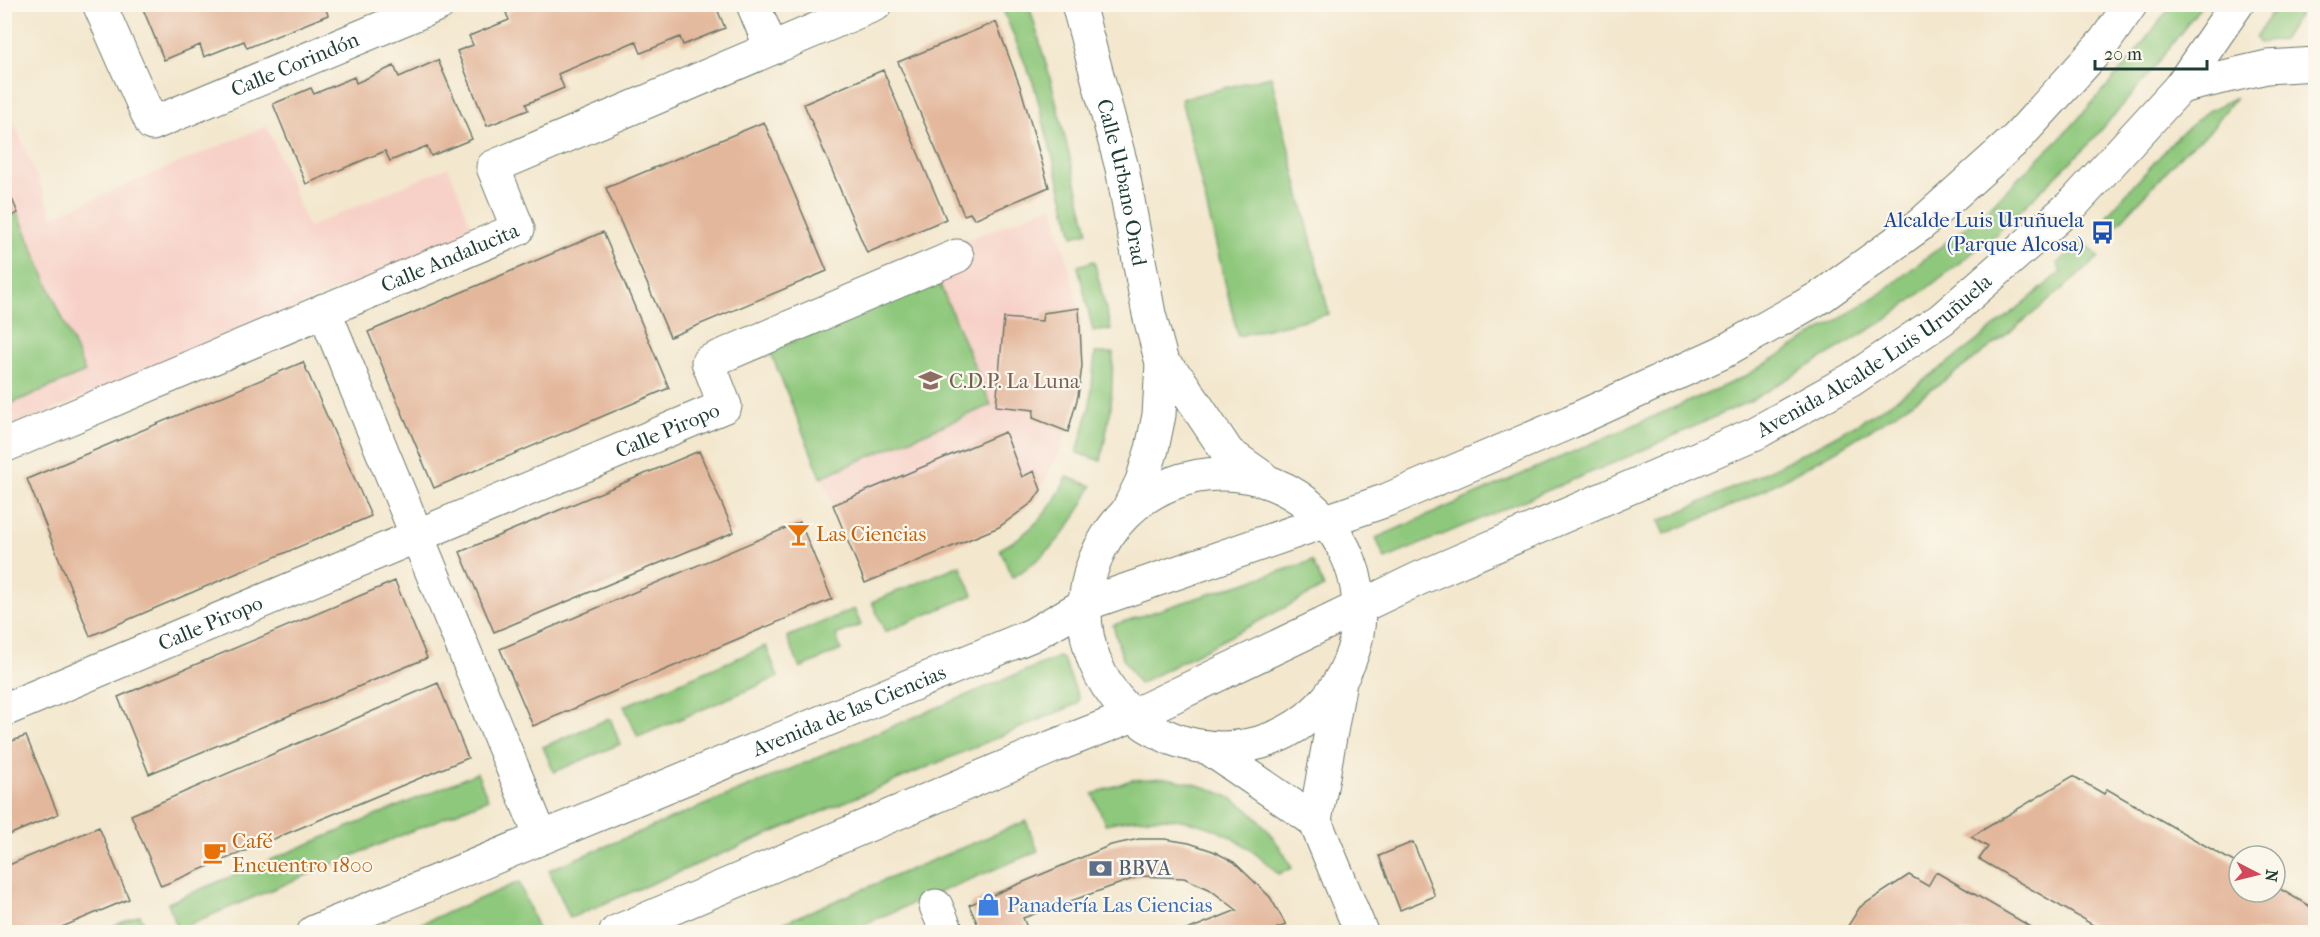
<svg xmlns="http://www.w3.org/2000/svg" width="2320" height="937" font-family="'IM FELL French Canon',serif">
<rect width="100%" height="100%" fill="#fbf7ec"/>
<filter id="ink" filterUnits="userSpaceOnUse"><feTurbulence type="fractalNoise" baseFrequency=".0167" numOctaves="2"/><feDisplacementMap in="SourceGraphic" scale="12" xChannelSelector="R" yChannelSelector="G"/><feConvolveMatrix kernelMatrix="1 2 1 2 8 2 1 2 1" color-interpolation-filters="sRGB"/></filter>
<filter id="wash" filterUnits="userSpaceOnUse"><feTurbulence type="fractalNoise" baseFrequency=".008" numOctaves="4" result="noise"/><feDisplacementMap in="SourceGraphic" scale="24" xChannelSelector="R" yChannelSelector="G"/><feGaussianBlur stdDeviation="1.35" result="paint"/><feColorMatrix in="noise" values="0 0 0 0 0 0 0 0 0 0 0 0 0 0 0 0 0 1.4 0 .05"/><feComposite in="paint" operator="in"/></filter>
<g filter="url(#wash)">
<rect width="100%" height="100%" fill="#f3e7cd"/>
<path fill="#f7d1c8" d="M4 98 53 216 267 126 308 227 448 167 474 232 5 430Z
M1053 205 1079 308 1082 334V366L1078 396 1056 460 1033 502 999 527 865 583 770 351 957 244Z"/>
<path fill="#8ec87b" stroke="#568258" stroke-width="1.5" d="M1001 5H1029L1052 85 1088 232 1073 236 1034 85Z
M2172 5H2202L2150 73 2091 142 1995 235 1889 318 1752 400 1632 455 1385 559 1376 538 1744 377 1877 296 1980 216 2071 127 2129 61Z
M2277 5H2305L2282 40 2259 43 2256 37Z
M1271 76 1329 314 1238 336 1181 99Z
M2236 97 2208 133 2185 151 2117 225 2107 215 2178 136 2205 113Z
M18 213 85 372 5 406V219Z
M2082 239 2099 257C1995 351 1882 430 1756 494 1727 509 1695 521 1665 534L1659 521C1728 491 1795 460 1860 422 1932 379 1997 326 2061 272L2057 264Z
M1094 261 1111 330 1093 331 1078 266Z
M938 280 991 405 821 477 770 351Z
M1095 353H1113L1111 407 1101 461 1077 453 1090 405Z
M1067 477 1092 486C1071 529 1053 552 1012 578L1000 549C1032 533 1052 509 1067 477Z
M1312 561 1324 587 1139 684 1122 657 1113 625Z
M960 565 973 595 885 632 872 602Z
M854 609 861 625 836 635 841 650 800 668 787 637Z
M766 646 778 677 638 737 624 706Z
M1058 657 1063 659 1079 699 1077 704 570 918 549 870Z
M610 718 620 744 554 772 543 747Z
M477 773 488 799 178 929 168 903Z
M1165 778C1231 788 1260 809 1292 868L1278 874C1228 823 1174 808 1105 824L1093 794 1131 780Z
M1026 821 1038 851 845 932H761Z
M519 882 539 931 401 932Z
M140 915 148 932H99Z"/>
<g id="blocks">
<path fill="#e3b79b" d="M141 4H324L328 15 247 48 244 41 204 57 200 45 164 60Z
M525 4H715L725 28 683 45 680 37 641 53 636 41 558 74 564 88 526 104 528 110 487 126 457 51 473 45 469 36 509 20 506 13Z
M996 22 1021 89 1049 187 974 219 970 213 964 215 898 62Z
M438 60 472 139 431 156 427 146 390 161 385 151 306 184 273 104 311 88 314 94 354 77 356 83 394 66 399 77Z
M883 70 946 219 867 253 804 104Z
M764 122 827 271 670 337 606 188Z
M4 180 18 213 4 219Z
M603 232 669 388 434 488 368 332Z
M1079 308 1082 366 1078 396 1068 432 1033 418 1034 410 996 406 1004 318 1042 321 1043 313Z
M303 362 371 516 90 636 27 479Z
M1005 432 1022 477 1034 471 1041 490 1033 502 999 527 865 583 833 505Z
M699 451 734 532 494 632 460 552Z
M800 522 832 599 533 726 500 649Z
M395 581 427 658 149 774 118 697Z
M438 683 468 758 161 886 131 815Z
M26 736 58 814 4 837V744Z
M2073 776 2104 794 2107 789 2239 865V892H2275V886L2316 910V932H2105L1979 859 1988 847 1971 837Z
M99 827 129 899 50 932H4V867Z
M1139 839H1165L1189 843 1213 851 1234 862 1270 897 1286 925 1267 932H1182L1237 910 1209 889 1184 878 1141 876 1023 918 1029 932H981L969 905 1111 845Z
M1413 842 1435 896 1400 910 1379 856Z
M1936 872 2040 932H1844L1860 907 1909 875 1928 886Z"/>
</g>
</g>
<g filter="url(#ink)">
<use href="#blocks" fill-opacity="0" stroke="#69786a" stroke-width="1.5"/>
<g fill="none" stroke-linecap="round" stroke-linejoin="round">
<defs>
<g id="street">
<path id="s1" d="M99 4 152 124 439 4"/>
<path d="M753 4 771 48"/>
<path d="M2180 87 2267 67 2316 64"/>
<path d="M324 310 541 837"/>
<path id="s2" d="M4 446 518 229 493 167 876 4"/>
<path id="s3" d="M4 710 725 406 708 362 957 256"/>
<path d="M1207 747 1315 821"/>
<path d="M1315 821 1340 681"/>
<path d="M1315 821 1361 932"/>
<path d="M936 906 947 932"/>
</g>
<g id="secondary">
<path id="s4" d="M1078 4 1122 168 1149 314 1162 363 1159 415 1152 449 1142 481 1127 512"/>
<path d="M1162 363 1180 381 1228 453 1262 477"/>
<circle cx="1222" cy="611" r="137"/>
</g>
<g id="primary">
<path id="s5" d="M314 932 1032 635 1086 604 1387 500 1570 422 1721 353 1822 296 1920 225 2017 138 2105 41 2131 4"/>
<path id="s6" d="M616 932 1052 747 1134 715 1418 579 1756 433 1851 380 1942 319 2074 203 2180 87 2237 4"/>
</g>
</defs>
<use href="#street" stroke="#69786a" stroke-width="35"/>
<use href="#secondary" stroke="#69786a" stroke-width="35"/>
<use href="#primary" stroke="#69786a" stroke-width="35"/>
<use href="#street" stroke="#fff" stroke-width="33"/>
<use href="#secondary" stroke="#fff" stroke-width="33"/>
<use href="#primary" stroke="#fff" stroke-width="33"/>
</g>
</g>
<defs>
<symbol id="bus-bare" viewBox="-9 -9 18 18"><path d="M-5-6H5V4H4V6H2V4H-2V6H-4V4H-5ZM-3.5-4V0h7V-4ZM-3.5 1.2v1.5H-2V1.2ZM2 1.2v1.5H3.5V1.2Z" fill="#1a4fb4" stroke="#fbf7ec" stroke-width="2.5" paint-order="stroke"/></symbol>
<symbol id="school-bare" viewBox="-9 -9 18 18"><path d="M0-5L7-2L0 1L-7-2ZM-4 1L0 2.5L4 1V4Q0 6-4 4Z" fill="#8d6e63" stroke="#fbf7ec" stroke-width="2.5" paint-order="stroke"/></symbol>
<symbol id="bar-bare" viewBox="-9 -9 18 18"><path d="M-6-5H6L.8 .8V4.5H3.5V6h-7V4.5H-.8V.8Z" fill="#e8710a" stroke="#fbf7ec" stroke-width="2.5" paint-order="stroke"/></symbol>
<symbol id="cafe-bare" viewBox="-9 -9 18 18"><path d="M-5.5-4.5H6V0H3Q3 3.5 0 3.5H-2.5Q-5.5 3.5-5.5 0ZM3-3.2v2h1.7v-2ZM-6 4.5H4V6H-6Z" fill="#e8710a" stroke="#fbf7ec" stroke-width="2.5" paint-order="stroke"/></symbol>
<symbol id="bank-bare" viewBox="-9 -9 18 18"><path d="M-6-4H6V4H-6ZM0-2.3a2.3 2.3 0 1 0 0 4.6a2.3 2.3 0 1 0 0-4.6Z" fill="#5c6f8a" stroke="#fbf7ec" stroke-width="2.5" paint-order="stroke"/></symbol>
<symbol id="shop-bare" viewBox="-9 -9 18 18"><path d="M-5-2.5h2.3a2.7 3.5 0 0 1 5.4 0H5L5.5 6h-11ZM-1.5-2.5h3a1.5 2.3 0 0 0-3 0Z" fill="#3f7fe0" stroke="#fbf7ec" stroke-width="2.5" paint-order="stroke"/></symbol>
</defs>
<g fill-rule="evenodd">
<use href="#bus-bare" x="2086" y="216" width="33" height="33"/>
<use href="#school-bare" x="914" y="364" width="33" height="33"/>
<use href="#bar-bare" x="782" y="518" width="33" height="33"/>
<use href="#cafe-bare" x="198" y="836" width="33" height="33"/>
<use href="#bank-bare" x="1084" y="852" width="33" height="33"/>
<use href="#shop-bare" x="972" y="888" width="33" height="33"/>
</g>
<g text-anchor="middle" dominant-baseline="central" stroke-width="4.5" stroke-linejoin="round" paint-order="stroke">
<g font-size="21" fill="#1f3d34" stroke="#fbf7ec">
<text stroke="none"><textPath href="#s1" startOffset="286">Calle Corindón</textPath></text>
<text stroke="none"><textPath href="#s4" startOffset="184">Calle Urbano Orad</textPath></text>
<text stroke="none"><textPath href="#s2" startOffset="484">Calle Andalucita</textPath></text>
<text stroke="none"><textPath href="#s6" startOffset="1386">Avenida Alcalde Luis Uruñuela</textPath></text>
<text stroke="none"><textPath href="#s3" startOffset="720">Calle Piropo</textPath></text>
<text stroke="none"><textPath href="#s3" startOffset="224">Calle Piropo</textPath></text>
<text stroke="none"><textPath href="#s5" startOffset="579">Avenida de las Ciencias</textPath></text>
</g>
<g font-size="21" fill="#164399" stroke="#fbf7ec" text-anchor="end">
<text x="2084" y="220">Alcalde Luis Uruñuela<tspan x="2084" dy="24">(Parque Alcosa)</tspan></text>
</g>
<g font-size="21" fill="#785e54" stroke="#fbf7ec" text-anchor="start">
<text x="949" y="381">C.D.P. La Luna</text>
</g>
<g font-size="21" fill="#c56008" stroke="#fbf7ec" text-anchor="start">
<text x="816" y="534">Las Ciencias</text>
<text x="232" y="841">Café<tspan x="232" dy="24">Encuentro 1800</tspan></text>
</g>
<g font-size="21" fill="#4e5e75" stroke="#fbf7ec" text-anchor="start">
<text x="1118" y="868">BBVA</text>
</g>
<g font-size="21" fill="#366cbe" stroke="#fbf7ec" text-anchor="start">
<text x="1007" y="905">Panadería Las Ciencias</text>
</g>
</g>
<rect width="2320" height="937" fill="none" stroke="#fbf7ec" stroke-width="24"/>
<g transform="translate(2257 874) rotate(97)"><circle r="28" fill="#fbf7ec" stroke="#a3ada2" stroke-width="1.5"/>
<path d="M0-4.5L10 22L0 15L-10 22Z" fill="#d1495b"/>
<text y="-9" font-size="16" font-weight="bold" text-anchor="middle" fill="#1f3d34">N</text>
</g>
<path d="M2095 60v9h112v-9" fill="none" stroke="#1f3d34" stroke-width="3"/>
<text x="2104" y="60" font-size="18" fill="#1f3d34" stroke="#fbf7ec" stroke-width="4.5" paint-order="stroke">20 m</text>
</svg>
